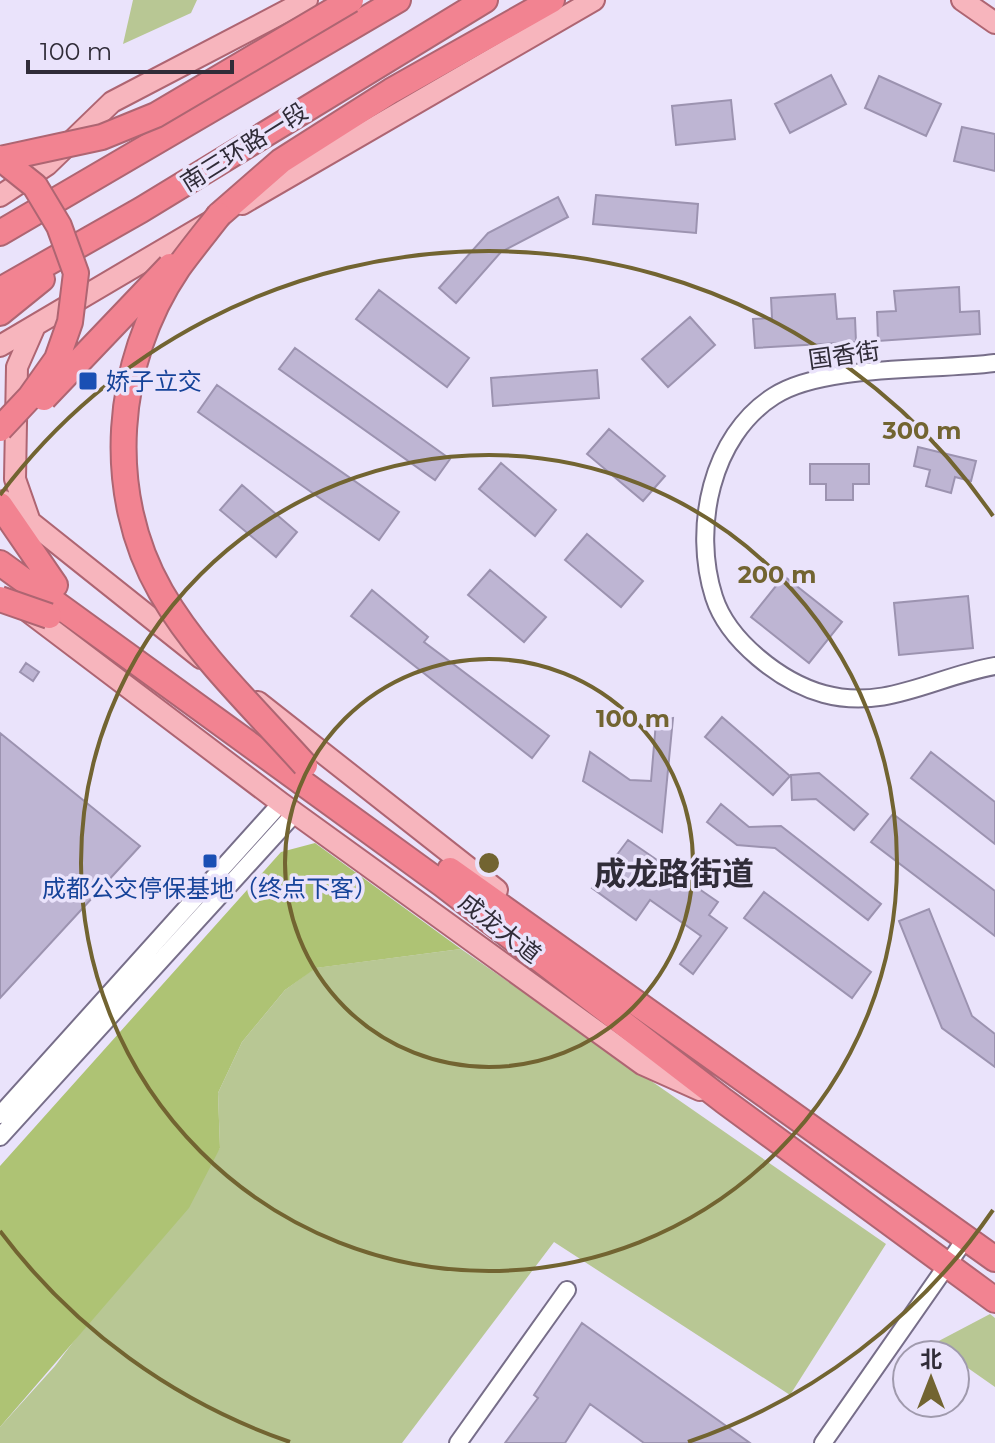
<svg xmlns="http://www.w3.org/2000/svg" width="995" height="1443" font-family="Montserrat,'Noto Sans SC',sans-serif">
<rect width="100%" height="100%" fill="#eae3fb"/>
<path fill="#b8c794" d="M133 0H197L191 13 123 44Z
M461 949 886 1244 790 1395 554 1242 402 1443H0V1427L55 1366 220 1148 218 1093 242 1042 285 990 315 968Z
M990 1314 995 1318V1387L955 1359V1355L933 1344Z"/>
<path fill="#aec374" d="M315 843 461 949 316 968 285 990 242 1042 218 1093 220 1148 189 1208 0 1427V1166L281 852Z"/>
<path fill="#beb5d3" stroke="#9c93b0" stroke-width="2" d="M831 75 846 104 790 133 775 104Z
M879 76 941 104 926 136 865 108Z
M731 100 735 139 676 145 672 106Z
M962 127 995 134V171L954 161Z
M596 195 698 204 696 233 593 224Z
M558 197 568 217 501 252 456 303 439 288 488 233Z
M959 287 960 312 979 311 980 334 878 341 877 312 896 311 894 291Z
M379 290 469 358 447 387 356 319Z
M835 294 837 319 855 318 856 342 755 348 753 319 772 318 771 298Z
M690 317 715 345 668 387 642 359Z
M295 348 450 459 435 480 279 369Z
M597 370 599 398 493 406 491 378Z
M217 385 399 512 379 540 198 412Z
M609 429 665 476 643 501 587 454Z
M918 447 976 461 971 481 955 477 951 493 926 486 930 470 914 466Z
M501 463 556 510 535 536 479 489Z
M810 464H869V484H853V500H826V484H810Z
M242 485 297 532 276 557 220 510Z
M587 534 643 581 621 607 565 560Z
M490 570 546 617 524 642 468 595Z
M784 576 842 622 809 663 751 617Z
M372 590 428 637 424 642 549 736 532 758 351 616Z
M968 596 973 648 899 655 894 603Z
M26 663 39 672 33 681 20 672Z
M722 717 790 776 773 795 705 737Z
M673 718 662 832 583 781 590 752 630 780 651 781 656 722Z
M0 733 140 846 0 998Z
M931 752 995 802V844L911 778Z
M819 773 868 814 854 830 816 799 792 800 791 775Z
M721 804 749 827 781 826 881 904 868 920 775 848 737 845 707 822Z
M893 814 995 891V936L871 842Z
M628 840 718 902 709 915 727 928 693 974 680 964 701 936 650 900 636 920 592 888Z
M764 892 871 972 852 998 744 918Z
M929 909 972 1016 995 1034V1067L942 1028 899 921Z
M582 1323 750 1443H644L590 1404 565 1443H505L538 1398 534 1395Z"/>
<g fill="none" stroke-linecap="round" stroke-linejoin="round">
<defs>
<path id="minor" d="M995 363C935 371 823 364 774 396 711 436 692 528 714 597 728 641 781 682 824 694 886 711 936 676 995 666
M0 1115 281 803
M0 1137 295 813
M458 1443 567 1290
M823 1443 966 1238"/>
<path id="major" d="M962 0 995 23
M0 196 47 165 112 102 307 0
M242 204 594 0
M0 346 210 222
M4 501 201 658
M29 519 15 479 17 367 35 326
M30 613 281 803 642 1064 700 1090
M258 702 497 890"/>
<path id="highway" d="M219 215 281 161 391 91 552 0
M0 233 398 0
M0 290 141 210 485 0
M0 313 42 279
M0 505 55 585
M0 563 442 884 724 1101 995 1300
M450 870 995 1259"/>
</defs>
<use href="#minor" stroke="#776e89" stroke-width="20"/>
<use href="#major" stroke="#ae6572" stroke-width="24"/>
<use href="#highway" stroke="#ae6572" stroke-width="28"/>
<use href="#minor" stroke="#fff" stroke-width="16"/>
<use href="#major" stroke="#f7b5bd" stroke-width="20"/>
<use href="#highway" stroke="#f28391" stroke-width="24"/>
<defs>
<path id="highway-bridge" d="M0 158 35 186 59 226 76 273 70 322 57 359 30 397 0 429
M0 159 102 137 156 115 351 0
M219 215C205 233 191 250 178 268 114 362 104 493 161 592 198 656 256 710 305 765
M44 398 170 266
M0 599 49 616"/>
</defs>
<use href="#highway-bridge" stroke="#ae6572" stroke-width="28" stroke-linecap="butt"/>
<use href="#highway-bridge" stroke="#f28391" stroke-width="24"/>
</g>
<g fill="none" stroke="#726431" stroke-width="4">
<circle cx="489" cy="863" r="204"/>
<circle cx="489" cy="863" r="408"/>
<path d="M993 1210A612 612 0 0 1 688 1442M290 1442A612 612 0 0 1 0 1231M0 495A612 612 0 0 1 993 516"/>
</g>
<g fill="#1a4fb4" stroke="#eae3fb" stroke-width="3">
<rect x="78" y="371" width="20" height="20" rx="4"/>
<rect x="202" y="853" width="16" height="16" rx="4"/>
</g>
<g text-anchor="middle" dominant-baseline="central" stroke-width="7" stroke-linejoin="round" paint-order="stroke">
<g font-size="24" fill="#302c38" stroke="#eae3fb">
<text transform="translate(244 147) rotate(-32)">南三环路一段</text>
<text transform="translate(844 355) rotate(-8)">国香街</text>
<text transform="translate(500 928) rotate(38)">成龙大道</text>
</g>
<g font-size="24" fill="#164399" stroke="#eae3fb" text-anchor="start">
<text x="106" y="381">娇子立交</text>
<text x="210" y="888" text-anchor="middle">成都公交停保基地（终点下客）</text>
</g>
<g font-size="32" font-weight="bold" fill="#302c38" stroke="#eae3fb">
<text x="674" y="873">成龙路街道</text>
</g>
</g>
<circle cx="489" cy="863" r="12" fill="#726431" stroke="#eae3fb" stroke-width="4"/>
<g font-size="24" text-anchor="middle" font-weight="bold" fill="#726431" stroke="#eae3fb" stroke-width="7" stroke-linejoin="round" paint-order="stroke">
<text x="922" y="439">300 m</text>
<text x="777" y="583">200 m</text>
<text x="633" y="727">100 m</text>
</g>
<g transform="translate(931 1379)"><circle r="38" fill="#eae3fb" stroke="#a09aad" stroke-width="2"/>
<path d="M0-6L14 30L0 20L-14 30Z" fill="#726431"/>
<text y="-12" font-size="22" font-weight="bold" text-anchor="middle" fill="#302c38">北</text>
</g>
<path d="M28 60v12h204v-12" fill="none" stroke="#302c38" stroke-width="4"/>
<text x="40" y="60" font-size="24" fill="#302c38" stroke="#eae3fb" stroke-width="6" paint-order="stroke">100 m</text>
</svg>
